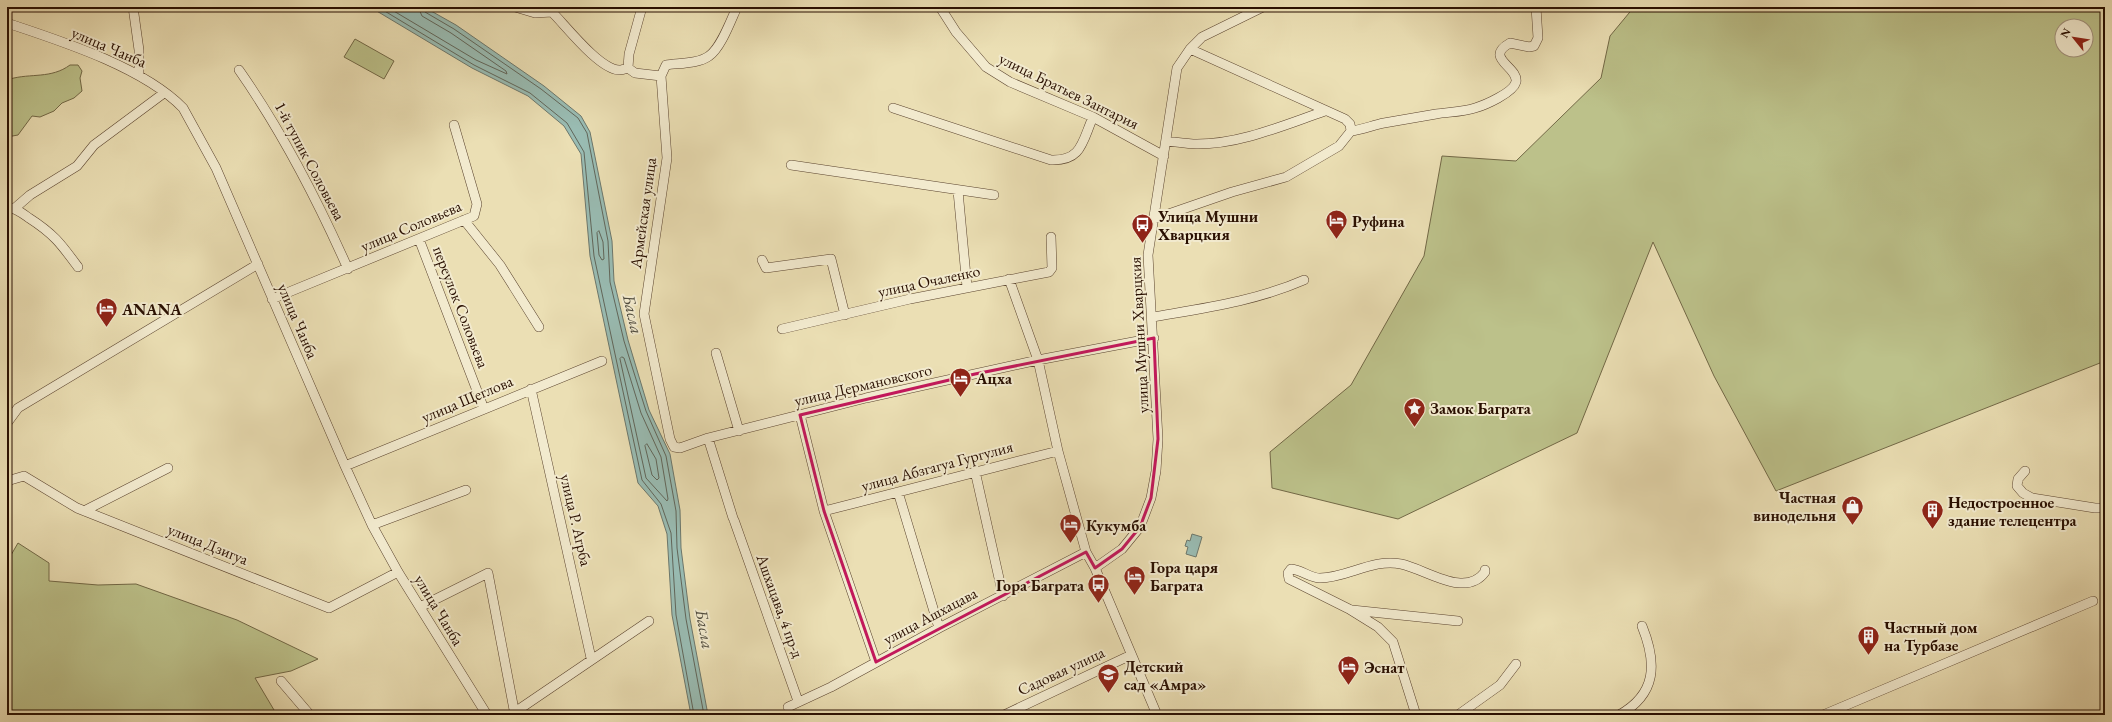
<svg xmlns="http://www.w3.org/2000/svg" width="2112" height="722" font-family="'EB Garamond',serif">
<rect width="100%" height="100%" fill="#ebdfb4"/>
<filter id="stains"><feTurbulence type="fractalNoise" baseFrequency=".005" numOctaves="4"/><feColorMatrix values="0 0 0 0 .2 0 0 0 0 .09 0 0 0 0 .02 0 0 0 .5 -.17"/></filter>
<radialGradient id="worn" r=".72"><stop offset=".6" stop-color="#630" stop-opacity="0"/><stop offset="1" stop-color="#630" stop-opacity=".3"/></radialGradient>
<path fill="#bcc18a" stroke="#726846" fill-rule="evenodd" d="M1634 7H2105V361L1776 491 1714 376 1653 242 1577 433 1398 519 1272 488 1270 452 1351 385 1424 256 1442 156 1516 161 1601 78 1610 36ZM2062 26H2086V50H2062Z
M355 39 394 61 384 79 344 57Z
M70 65H78L82 71 80 78 82 91 74 98 62 103 54 111 40 117 32 116 18 135 7 137V84L10 79C31 73 51 79 70 65Z
M18 543 49 563V581L98 585 136 584 237 620 318 659 291 671 255 678 277 715H7V562Z"/>
<path fill="#99bcb3" stroke="#6c776c" d="M370 7H424L456 25 544 86 581 116 590 132 612 241 614 281 628 340 649 410 670 454 680 510 681 548 690 619 708 715H691L672 615 667 534 658 506 638 483 590 256 581 154 564 126 528 96 472 68Z
M1192 534 1202 537 1196 557 1186 554 1188 547 1185 546 1187 540 1190 541Z"/>
<g fill="none" stroke-linecap="round" stroke-linejoin="round">
<path stroke="#61665a" stroke-width="1" d="M378 7 474 65 530 93 567 123 584 152 594 256 642 480 661 504 671 533 676 615 694 715
M387 7 476 60 507 74 506 71 451 33 422 16 418 7
M423 7 425 12 454 29 541 89 578 118 587 133 608 241 610 282 624 341 646 411 666 456 676 511 677 548 686 619 704 715
M599 231 603 242 604 259 602 260 599 255 597 233Z
M622 357 624 358 641 413 661 457 668 499 667 501 646 478 620 359Z
M647 444 656 459 659 478 657 480 652 475 645 446Z"/>
<defs>
<path id="minor" d="M133 7 139 50V74
M515 7 535 13 552 12
M550 7 552 12C566 26 599 69 619 70 622 70 625 69 628 68L635 73 661 76
M737 7C731 20 721 48 709 56 698 64 679 63 666 65L661 76 667 158 644 314 670 439 674 447 680 448 708 438 866 398 1038 360 1154 338
M940 7 956 32 986 67 1010 82 1093 117 1164 156
M7 23C61 41 143 67 183 108L216 168 345 466 372 525 398 572 487 715
M1190 49 1345 119 1350 124 1351 131
M628 68 629 54 642 7
M239 70C283 133 317 199 348 269
M893 108 1051 160C1082 161 1082 142 1093 117
M1351 131C1362 130 1373 125 1384 123 1401 120 1418 117 1436 114 1448 112 1463 112 1475 108 1485 105 1513 93 1516 82 1519 67 1483 58 1510 43L1529 47 1534 46 1538 38 1536 7
M1166 141C1176 142 1187 144 1197 144 1241 144 1284 125 1325 111
M791 165 994 195
M958 191 967 287
M7 207C16 208 22 213 29 218 54 234 61 244 78 267
M15 208 30 195 77 166 94 145 164 93
M1154 219 1232 192 1286 177 1339 146 1351 131
M464 220 500 265 539 327
M419 239 484 409
M762 260 766 268 831 259 845 315
M1009 279 1038 360 1058 451 1086 552 1095 568 1157 715
M272 299 474 216 477 204 454 125
M1153 317C1204 308 1256 301 1304 280
M782 329 910 299 1049 272 1052 268 1051 237
M716 353 739 431
M531 389 591 658
M800 415 824 511 876 662
M7 423 18 408 258 264
M708 438 733 518
M345 466 602 361
M975 471 1003 596
M2025 471 2018 479 2017 486 2023 493 2032 498 2095 508H2105
M7 481 24 476 77 508 329 608 398 572
M898 492 939 628
M84 511 168 468
M824 511 1058 451
M734 520 798 701
M372 525 466 490
M1095 568 1122 549 1140 527 1151 498 1156 471 1158 439 1148 255 1177 68 1190 49 1202 37 1263 7
M420 607 488 573 515 715
M1352 610 1458 621
M281 681 310 715
M788 707 831 687 939 628 1086 552
M515 712 649 621
M1004 715 1131 655
M1416 715 1393 642 1378 627 1349 609 1289 579 1288 573 1291 569C1302 570 1310 578 1320 578 1347 578 1373 558 1401 564 1426 569 1465 599 1485 572V570
M1458 715 1500 685 1516 664
M1619 715C1657 694 1657 663 1642 626
M1823 715 2093 601"/>
</defs>
<use href="#minor" stroke="#5a432e" stroke-width="10"/>
<use href="#minor" stroke="#f2eace" stroke-width="9"/>
</g>
<path fill="none" stroke="#c2185b" stroke-width="3" stroke-linejoin="round" d="M1154 338 1158 439 1151 498 1140 527 1122 549 1095 568 1086 552 876 662 824 511 800 415 975 374Z"/>
<defs>
<symbol id="hotel-pin" viewBox="-11 -11 22 30"><path d="M0 17L-7.5 6A9.5 9.5 0 1 1 7.5 6Z" fill="#8f2418" stroke="#f2eace"/><path d="M-6-4.5h1.5V1H6V5H4.5V3h-9V5H-6ZM-4 0a1.8 1.8 0 1 1 3.6 0ZM.5 0V-2.5h3Q6-2.5 6 0Z" fill="#fff"/></symbol>
<symbol id="bus-pin" viewBox="-11 -11 22 30"><path d="M0 17L-7.5 6A9.5 9.5 0 1 1 7.5 6Z" fill="#8f2418" stroke="#f2eace"/><path d="M-5-6H5V4H4V6H2V4H-2V6H-4V4H-5ZM-3.5-4V0h7V-4ZM-3.5 1.2v1.5H-2V1.2ZM2 1.2v1.5H3.5V1.2Z" fill="#fff"/></symbol>
<symbol id="sight-pin" viewBox="-11 -11 22 30"><path d="M0 17L-7.5 6A9.5 9.5 0 1 1 7.5 6Z" fill="#8f2418" stroke="#f2eace"/><path d="M0-6L1.8-2.2L6-1.7L2.9 1.2L3.7 5.4L0 3.3L-3.7 5.4L-2.9 1.2L-6-1.7L-1.8-2.2Z" fill="#fff"/></symbol>
<symbol id="shop-pin" viewBox="-11 -11 22 30"><path d="M0 17L-7.5 6A9.5 9.5 0 1 1 7.5 6Z" fill="#8f2418" stroke="#f2eace"/><path d="M-5-2.5h2.3a2.7 3.5 0 0 1 5.4 0H5L5.5 6h-11ZM-1.5-2.5h3a1.5 2.3 0 0 0-3 0Z" fill="#fff"/></symbol>
<symbol id="building-pin" viewBox="-11 -11 22 30"><path d="M0 17L-7.5 6A9.5 9.5 0 1 1 7.5 6Z" fill="#8f2418" stroke="#f2eace"/><path d="M-4-6H4V6H1V3H-1V6H-4ZM-2.5-4.3h1.7v1.8h-1.7ZM.8-4.3h1.7v1.8H.8ZM-2.5-1h1.7V.8h-1.7ZM.8-1h1.7V.8H.8Z" fill="#fff"/></symbol>
<symbol id="school-pin" viewBox="-11 -11 22 30"><path d="M0 17L-7.5 6A9.5 9.5 0 1 1 7.5 6Z" fill="#8f2418" stroke="#f2eace"/><path d="M0-5L7-2L0 1L-7-2ZM-4 1L0 2.5L4 1V4Q0 6-4 4Z" fill="#fff"/></symbol>
</defs>
<g fill-rule="evenodd">
<use href="#hotel-pin" x="1324" y="208" width="25" height="34"/>
<use href="#bus-pin" x="1130" y="212" width="25" height="34"/>
<use href="#hotel-pin" x="94" y="296" width="25" height="34"/>
<use href="#hotel-pin" x="948" y="366" width="25" height="34"/>
<use href="#sight-pin" x="1402" y="396" width="25" height="34"/>
<use href="#shop-pin" x="1840" y="494" width="25" height="34"/>
<use href="#building-pin" x="1920" y="498" width="25" height="34"/>
<use href="#hotel-pin" x="1058" y="512" width="25" height="34"/>
<use href="#hotel-pin" x="1122" y="564" width="25" height="34"/>
<use href="#bus-pin" x="1086" y="572" width="25" height="34"/>
<use href="#building-pin" x="1856" y="624" width="25" height="34"/>
<use href="#hotel-pin" x="1336" y="654" width="25" height="34"/>
<use href="#school-pin" x="1096" y="662" width="25" height="34"/>
</g>
<g text-anchor="middle" dominant-baseline="central" stroke-width="4" stroke-linejoin="round" paint-order="stroke">
<g font-size="16" fill="#290f01" stroke="#f2eace">
<text transform="translate(109 47) rotate(23)">улица Чанба</text>
<text transform="translate(1069 91) rotate(26)">улица Братьев Зантария</text>
<text transform="translate(310 161) rotate(62)">1-й тупик Соловьева</text>
<text transform="translate(643 213) rotate(-82)">Армейская улица</text>
<text transform="translate(411 226) rotate(-23)">улица Соловьева</text>
<text transform="translate(929 281) rotate(-12)">улица Очаленко</text>
<text transform="translate(461 307) rotate(69)">переулок Соловьева</text>
<text transform="translate(298 321) rotate(67)">улица Чанба</text>
<text transform="translate(1139 335) rotate(-93)">улица Мушни Хварцкия</text>
<text transform="translate(863 385) rotate(-13)">улица Дермановского</text>
<text transform="translate(467 399) rotate(-23)">улица Щеглова</text>
<text transform="translate(937 466) rotate(-15)">улица Абзгагуа Гургулия</text>
<text transform="translate(576 520) rotate(77)">улица Р. Агрба</text>
<text transform="translate(208 544) rotate(22)">улица Дзигуа</text>
<text transform="translate(780 606) rotate(70)">Ашхацава, 4 пр-д</text>
<text transform="translate(439 610) rotate(59)">улица Чанба</text>
<text transform="translate(930 616) rotate(-28)">улица Ашхацава</text>
<text transform="translate(1061 671) rotate(-25)">Садовая улица</text>
</g>
<g font-size="16" font-weight="bold" fill="#290f01" stroke="#f2eace" text-anchor="start">
<text x="1158" y="216">Улица Мушни<tspan x="1158" dy="18">Хварцкия</tspan></text>
<text x="1352" y="221">Руфина</text>
<text x="122" y="309">ANANA</text>
<text x="976" y="378">Ацха</text>
<text x="1430" y="408">Замок Баграта</text>
<text x="1836" y="497" text-anchor="end">Частная<tspan x="1836" dy="18">винодельня</tspan></text>
<text x="1948" y="502">Недостроенное<tspan x="1948" dy="18">здание телецентра</tspan></text>
<text x="1086" y="525">Кукумба</text>
<text x="1150" y="567">Гора царя<tspan x="1150" dy="18">Баграта</tspan></text>
<text x="1084" y="585" text-anchor="end">Гора Баграта</text>
<text x="1884" y="627">Частный дом<tspan x="1884" dy="18">на Турбазе</tspan></text>
<text x="1124" y="666">Детский<tspan x="1124" dy="18">сад «Амра»</tspan></text>
<text x="1364" y="667">Эснат</text>
</g>
<g font-size="17" font-style="italic" fill="#504c3f" stroke="#f2eace">
<text transform="translate(633 314) rotate(77)">Басла</text>
<text transform="translate(705 629) rotate(80)">Басла</text>
</g>
</g>
<rect width="2112" height="722" fill="none" stroke="#ebdfb4" stroke-width="24"/>
<rect x="8" y="8" width="2096" height="706" fill="none" stroke="#290f01" stroke-width="2"/>
<rect x="12" y="12" width="2088" height="698" fill="none" stroke="#290f01"/>
<g transform="translate(2074 38) rotate(300)"><circle r="19" fill="#f2eace" stroke="#a2927c"/>
<path d="M0-3L7 15L0 10L-7 15Z" fill="#8f2418"/>
<text y="-6" font-size="11" font-weight="bold" text-anchor="middle" fill="#290f01">N</text>
</g>
<rect width="100%" height="100%" filter="url(#stains)"/>
<rect width="100%" height="100%" fill="url(#worn)"/>
</svg>
